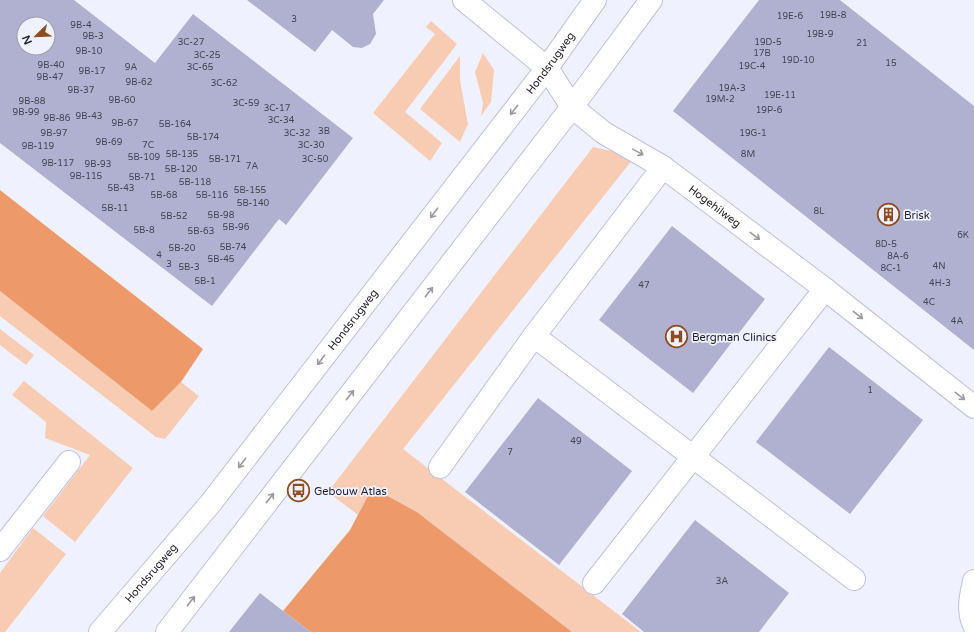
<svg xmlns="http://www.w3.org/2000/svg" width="974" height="632" font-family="'Varela Round',sans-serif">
<rect width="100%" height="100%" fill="#f0f1ff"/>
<path fill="#f8cbb3" d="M431 21 457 44 405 112 442 143 430 161 373 113 435 34 426 27Z
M483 53 494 70 491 102 481 116 483 103 475 72Z
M460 56V80L468 124 460 142 420 109Z
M593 147 624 154 633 159 403 449 641 632H572L417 512 384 494H369L358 515 328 492Z
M0 291 152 411 181 382 199 396 165 439 156 437 0 316Z
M0 329 34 355 26 365 0 345Z
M24 381 133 468 75 542 43 516 90 455 45 438 46 422 12 395Z
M33 528 66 554 5 632H0V573Z"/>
<path fill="#ee996a" d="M0 190 203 349 181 382 152 411 0 291Z
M369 494H384L417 512 572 632H311L283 611 350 530Z"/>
<path fill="#b0b1d1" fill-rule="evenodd" d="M0 0H74L155 63 193 14 353 138 286 225 279 219 212 306 0 143ZM24 24H48V48H24Z
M247 0H384L373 14 376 34 370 44 362 48 353 47 332 30 315 52Z
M759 0H840L974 106V350L673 111Z
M672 226 765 299 693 393 599 320Z
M829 347 923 420 850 514 756 442Z
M538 398 632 471 559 565 465 492Z
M695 520 789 593 759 632H644L622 614Z
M260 593 283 611 311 632H229Z"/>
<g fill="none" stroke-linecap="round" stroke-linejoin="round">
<defs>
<g id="minor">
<path id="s1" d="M464 0 547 68 572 107 604 133 663 167 825 289 974 407"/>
<path d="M534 336 854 579"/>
<path d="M440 467 534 336 663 167"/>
<path d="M0 550 69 462"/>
<path d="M974 581C971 595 967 611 974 625"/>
<path d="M594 583 825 289"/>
<path id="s2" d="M100 632 210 504 547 68 595 0"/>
<path d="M167 632 572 107 651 0"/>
</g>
</defs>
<use href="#minor" stroke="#bec0e0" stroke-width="24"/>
<use href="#minor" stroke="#fff" stroke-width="22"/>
</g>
<defs><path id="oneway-shaft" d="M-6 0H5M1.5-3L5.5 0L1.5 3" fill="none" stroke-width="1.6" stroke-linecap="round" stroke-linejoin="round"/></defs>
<g stroke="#9a9aa0">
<use href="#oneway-shaft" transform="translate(514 110) rotate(128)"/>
<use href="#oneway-shaft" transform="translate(638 152) rotate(29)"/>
<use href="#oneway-shaft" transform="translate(434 213) rotate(127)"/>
<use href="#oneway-shaft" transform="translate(755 236) rotate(37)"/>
<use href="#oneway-shaft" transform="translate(429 292) rotate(-52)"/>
<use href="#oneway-shaft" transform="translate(858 315) rotate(38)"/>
<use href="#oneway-shaft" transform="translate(321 360) rotate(127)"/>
<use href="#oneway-shaft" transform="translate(350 395) rotate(-52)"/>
<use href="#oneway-shaft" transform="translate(960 396) rotate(38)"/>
<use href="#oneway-shaft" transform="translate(242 463) rotate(127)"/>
<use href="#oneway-shaft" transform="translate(270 498) rotate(-52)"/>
<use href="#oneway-shaft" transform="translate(191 601) rotate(-52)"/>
</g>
<defs>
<symbol id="building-ring" viewBox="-11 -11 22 22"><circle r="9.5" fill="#f0f1ff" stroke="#904c21" stroke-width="1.5"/><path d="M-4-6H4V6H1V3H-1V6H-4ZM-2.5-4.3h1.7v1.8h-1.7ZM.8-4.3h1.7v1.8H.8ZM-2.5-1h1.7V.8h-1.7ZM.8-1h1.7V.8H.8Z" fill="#904c21"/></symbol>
<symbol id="hospital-ring" viewBox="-11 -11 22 22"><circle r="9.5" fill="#f0f1ff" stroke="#904c21" stroke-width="1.5"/><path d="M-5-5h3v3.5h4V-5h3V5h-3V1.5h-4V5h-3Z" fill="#904c21"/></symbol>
<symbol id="bus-ring" viewBox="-11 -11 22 22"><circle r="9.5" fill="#f0f1ff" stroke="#904c21" stroke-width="1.5"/><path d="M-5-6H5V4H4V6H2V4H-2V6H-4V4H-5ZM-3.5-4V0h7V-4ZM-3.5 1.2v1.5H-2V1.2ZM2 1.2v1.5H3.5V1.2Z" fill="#904c21"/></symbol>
</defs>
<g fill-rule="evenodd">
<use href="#building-ring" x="876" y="202" width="25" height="25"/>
<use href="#hospital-ring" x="664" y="324" width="25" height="25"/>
<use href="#bus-ring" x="286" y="478" width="25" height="25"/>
</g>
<g text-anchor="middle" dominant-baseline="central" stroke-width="3.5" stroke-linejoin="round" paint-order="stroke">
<g font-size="9" fill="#434454">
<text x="833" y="15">19B-8</text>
<text x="790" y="16">19E-6</text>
<text x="294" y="19">3</text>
<text x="81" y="25">9B-4</text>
<text x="820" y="34">19B-9</text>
<text x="93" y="36">9B-3</text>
<text x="191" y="42">3C-27</text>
<text x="768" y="42">19D-5</text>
<text x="862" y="43">21</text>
<text x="89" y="51">9B-10</text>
<text x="762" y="53">17B</text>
<text x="207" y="55">3C-25</text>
<text x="798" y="60">19D-10</text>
<text x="891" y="63">15</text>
<text x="51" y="65">9B-40</text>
<text x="752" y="66">19C-4</text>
<text x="131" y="67">9A</text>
<text x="200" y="67">3C-65</text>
<text x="92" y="71">9B-17</text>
<text x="50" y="77">9B-47</text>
<text x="139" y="82">9B-62</text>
<text x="224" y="83">3C-62</text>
<text x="732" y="88">19A-3</text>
<text x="81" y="90">9B-37</text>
<text x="780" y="95">19E-11</text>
<text x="720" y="99">19M-2</text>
<text x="122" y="100">9B-60</text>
<text x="32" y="101">9B-88</text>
<text x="246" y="103">3C-59</text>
<text x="277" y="108">3C-17</text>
<text x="769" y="110">19P-6</text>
<text x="26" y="112">9B-99</text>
<text x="89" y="116">9B-43</text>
<text x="57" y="118">9B-86</text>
<text x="281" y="120">3C-34</text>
<text x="125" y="123">9B-67</text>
<text x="175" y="124">5B-164</text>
<text x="324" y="131">3B</text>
<text x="54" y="133">9B-97</text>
<text x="297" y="133">3C-32</text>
<text x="753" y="133">19G-1</text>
<text x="203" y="137">5B-174</text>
<text x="109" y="142">9B-69</text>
<text x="148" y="145">7C</text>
<text x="311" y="145">3C-30</text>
<text x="38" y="146">9B-119</text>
<text x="182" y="154">5B-135</text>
<text x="748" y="154">8M</text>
<text x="144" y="157">5B-109</text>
<text x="225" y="159">5B-171</text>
<text x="315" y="159">3C-50</text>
<text x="58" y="163">9B-117</text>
<text x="98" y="164">9B-93</text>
<text x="252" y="166">7A</text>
<text x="181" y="169">5B-120</text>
<text x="86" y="176">9B-115</text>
<text x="142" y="177">5B-71</text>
<text x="195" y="182">5B-118</text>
<text x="121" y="188">5B-43</text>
<text x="250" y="190">5B-155</text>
<text x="164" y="195">5B-68</text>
<text x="212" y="195">5B-116</text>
<text x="253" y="203">5B-140</text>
<text x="115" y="208">5B-11</text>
<text x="819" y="211">8L</text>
<text x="221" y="215">5B-98</text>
<text x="174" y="216">5B-52</text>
<text x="236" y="227">5B-96</text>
<text x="144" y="230">5B-8</text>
<text x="201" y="231">5B-63</text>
<text x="963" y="235">6K</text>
<text x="886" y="244">8D-5</text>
<text x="233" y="247">5B-74</text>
<text x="182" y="248">5B-20</text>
<text x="159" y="255">4</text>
<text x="898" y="256">8A-6</text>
<text x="221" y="259">5B-45</text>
<text x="169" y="264">3</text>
<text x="939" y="266">4N</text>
<text x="189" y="267">5B-3</text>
<text x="891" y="268">8C-1</text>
<text x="205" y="281">5B-1</text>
<text x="940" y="283">4H-3</text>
<text x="644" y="285">47</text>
<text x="929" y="302">4C</text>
<text x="957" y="321">4A</text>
<text x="870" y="390">1</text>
<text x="576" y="441">49</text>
<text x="510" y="452">7</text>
<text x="722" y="581">3A</text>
</g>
<g font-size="11" fill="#1f1f2b" stroke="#f0f1ff">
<text stroke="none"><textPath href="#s2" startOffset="726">Hondsrugweg</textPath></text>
<text stroke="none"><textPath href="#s1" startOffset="328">Hogehilweg</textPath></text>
<text stroke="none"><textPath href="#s2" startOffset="402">Hondsrugweg</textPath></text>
<text stroke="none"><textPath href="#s2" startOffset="78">Hondsrugweg</textPath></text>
</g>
<g font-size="11" fill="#1f1f2b" stroke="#f0f1ff" text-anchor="start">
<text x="904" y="215">Brisk</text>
<text x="692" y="337">Bergman Clinics</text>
<text x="314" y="491">Gebouw Atlas</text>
</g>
</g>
<g transform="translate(36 36) rotate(247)"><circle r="19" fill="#f0f1ff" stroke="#9c9daa"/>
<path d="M0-3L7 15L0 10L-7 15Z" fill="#904c21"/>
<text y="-6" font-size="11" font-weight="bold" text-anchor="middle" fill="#1f1f2b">N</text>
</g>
</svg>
